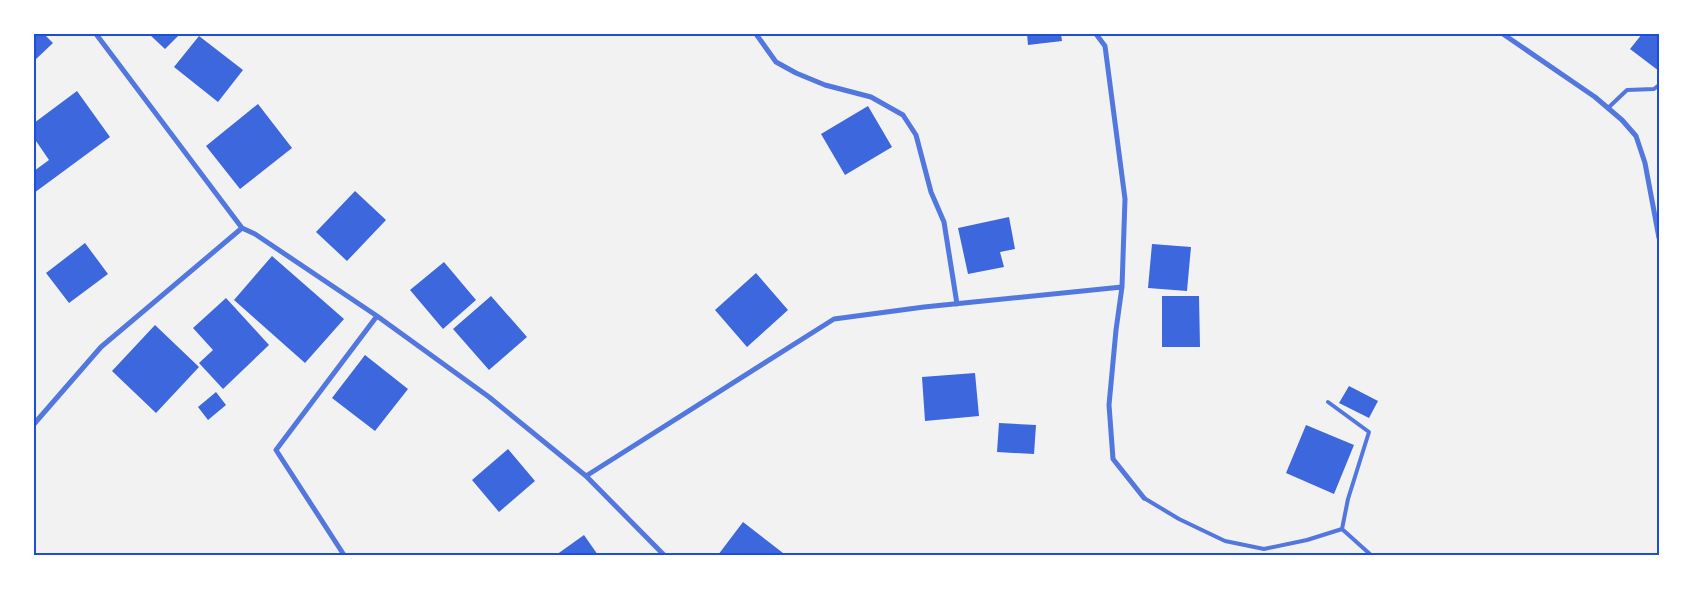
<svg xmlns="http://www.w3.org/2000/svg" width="1693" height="589" font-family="Cabin,sans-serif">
<rect width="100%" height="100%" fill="#f2f2f2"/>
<path fill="#3d67dc" d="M34 34H44L53 43 34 61Z
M149 34H180L165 49Z
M1027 34H1061L1062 41 1028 45Z
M1642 34H1659V71L1630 49Z
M199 36 243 70 218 102 174 67Z
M77 91 110 137 34 193V171L49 160 34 138V123Z
M258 104 292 148 240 189 206 146Z
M868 106 892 147 845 175 821 134Z
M355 191 386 220 347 261 316 232Z
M1009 217 1015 249 1000 252 1004 267 968 274 958 228Z
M85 243 108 274 69 303 46 273Z
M1152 244 1191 247 1187 291 1148 288Z
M272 256 344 319 305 363 234 300Z
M444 262 476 300 443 329 410 290Z
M756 273 788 310 747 347 715 310Z
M491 296 527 337 489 370 453 329Z
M1162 296H1199L1200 347H1162Z
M226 298 269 345 223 389 199 363 213 350 193 328Z
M155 325 199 367 156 413 112 371Z
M365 355 408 389 375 431 332 398Z
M975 373 979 416 925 421 922 377Z
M1349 386 1378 401 1369 418 1339 403Z
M216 392 226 405 208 420 198 407Z
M999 423 1036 425 1034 454 997 452Z
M1306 425 1354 445 1334 494 1286 473Z
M508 449 535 481 499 512 472 480Z
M743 522 783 553 781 555H718Z
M584 535 598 555H556Z"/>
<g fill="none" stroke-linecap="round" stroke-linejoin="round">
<path stroke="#5277de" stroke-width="4" d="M1608 108 1627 90 1654 89 1659 85
M1328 402 1369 432 1348 499 1342 529
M1144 498 1179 519 1225 541 1264 549 1307 540 1342 529 1371 555"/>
<path stroke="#5277de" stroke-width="5" d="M96 34 242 228 255 234 377 316 489 397 586 476 664 555
M756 34 776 62 796 73 825 85 871 97 903 115 916 135 931 192 944 222 957 304
M1503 34 1595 97 1622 120 1636 136 1645 163 1659 238
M1122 287 1116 330 1109 405 1113 459 1144 498
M34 424 101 347 242 228
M586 476 834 319 924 307 1122 287 1125 199 1105 46 1096 34
M344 555 276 450 377 316"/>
</g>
<rect width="1693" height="589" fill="none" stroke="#ffffff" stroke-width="70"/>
<rect x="35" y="35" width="1623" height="519" fill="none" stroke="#1d4ed8" stroke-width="2"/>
</svg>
